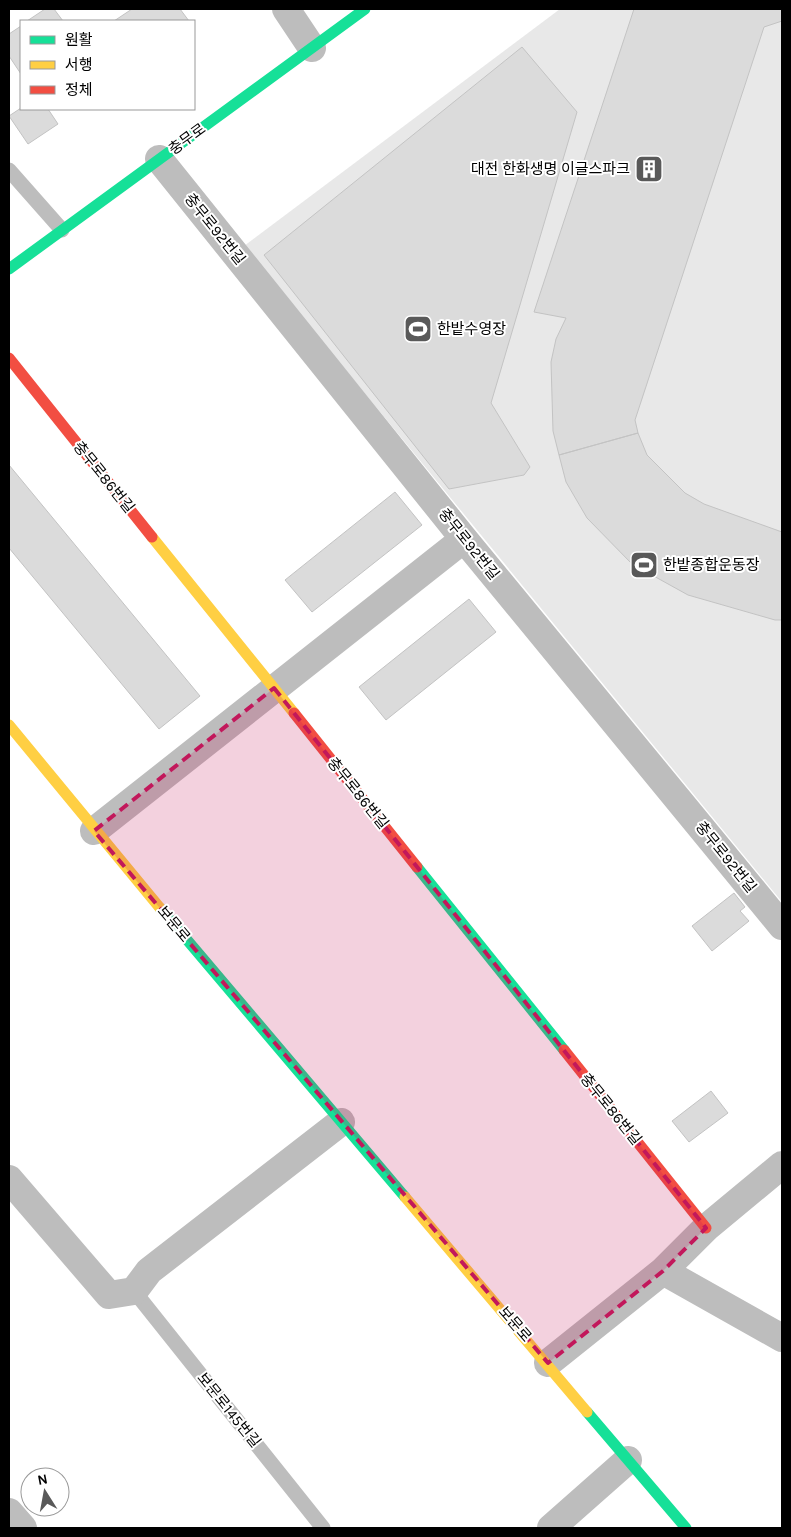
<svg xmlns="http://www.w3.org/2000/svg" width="791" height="1537" font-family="Karla,'Noto Sans KR',sans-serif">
<rect width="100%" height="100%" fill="#fff"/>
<path fill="#e8e8e8" d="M560 9H782V902L244 246Z"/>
<path fill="#dbdbdb" stroke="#c3c3c3" d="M45 9H54L63 21H27Z
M132 9H180L189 21H114Z
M634 9H782V21L764 27 635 420 638 433 559 455 553 431 551 362 556 339 566 318 534 312Z
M21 26V74L9 56V34Z
M522 47 577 112 491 403 530 467 524 475 449 489 264 255Z
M21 108 48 109 58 124 28 144 9 116Z
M638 433 647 455 685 493 704 504 782 532V620H775L688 595 632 564 587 518 566 482 559 455Z
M9 465 200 696 159 729 9 548Z
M395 492 422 525 312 612 285 580Z
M469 599 496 632 386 720 359 687Z
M734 893 745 907 740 911 749 921 712 951 692 926Z
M711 1091 728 1113 689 1142 672 1121Z"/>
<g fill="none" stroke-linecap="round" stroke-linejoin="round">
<path stroke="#bdbdbd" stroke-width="15" d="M9 170 62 230
M134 1291 323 1528"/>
<path stroke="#bdbdbd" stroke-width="28" d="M286 9 312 48
M159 159 464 539 782 926
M94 831 464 539
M9 1179 109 1295 134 1291 149 1271 341 1122
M663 1271 782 1338
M548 1363 663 1271 706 1228 782 1165
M9 1512 23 1528
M551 1528 628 1460"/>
<path stroke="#16e098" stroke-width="11" d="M9 269 365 9
M417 867 564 1050
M160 908 405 1197
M587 1412 686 1528"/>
<path stroke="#ffcf43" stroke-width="11" d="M152 537 294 713
M9 725 160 908
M405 1197 587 1412"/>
<path stroke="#f24e42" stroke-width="11" d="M9 358 152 537
M294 713 417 867
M564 1050 706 1228"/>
</g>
<path fill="#c2185b" fill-opacity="0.2" stroke="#c2185b" stroke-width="4" stroke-dasharray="10 6" stroke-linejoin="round" d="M274 688 706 1228 663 1271 548 1363 94 831Z"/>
<defs>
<symbol id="building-square" viewBox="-11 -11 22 22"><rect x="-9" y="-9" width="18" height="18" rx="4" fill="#595959" stroke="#fff"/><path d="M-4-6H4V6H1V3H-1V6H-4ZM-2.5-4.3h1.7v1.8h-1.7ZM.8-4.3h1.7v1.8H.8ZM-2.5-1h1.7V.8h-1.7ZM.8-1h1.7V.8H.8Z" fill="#fff"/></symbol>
<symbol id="stadium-square" viewBox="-11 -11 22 22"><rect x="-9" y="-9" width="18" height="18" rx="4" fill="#595959" stroke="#fff"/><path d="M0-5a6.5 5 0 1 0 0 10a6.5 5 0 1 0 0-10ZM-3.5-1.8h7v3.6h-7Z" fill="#fff"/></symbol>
</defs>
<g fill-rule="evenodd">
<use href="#building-square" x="633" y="153" width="32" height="32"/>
<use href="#stadium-square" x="402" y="313" width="32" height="32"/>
<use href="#stadium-square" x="628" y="549" width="32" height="32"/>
</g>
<g text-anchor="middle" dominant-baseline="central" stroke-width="4" stroke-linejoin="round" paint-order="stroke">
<g font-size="15" fill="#000" stroke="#fff">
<text transform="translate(187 139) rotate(-36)">충무로</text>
<text transform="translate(215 229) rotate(51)">충무로92번길</text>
<text transform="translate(104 477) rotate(51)">충무로86번길</text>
<text transform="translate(469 544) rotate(51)">충무로92번길</text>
<text transform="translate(358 793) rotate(51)">충무로86번길</text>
<text transform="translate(726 857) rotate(51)">충무로92번길</text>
<text transform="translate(174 924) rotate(50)">보문로</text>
<text transform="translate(611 1109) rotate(51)">충무로86번길</text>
<text transform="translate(515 1324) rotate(49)">보문로</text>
<text transform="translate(229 1410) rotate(51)">보문로145번길</text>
</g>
<g font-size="15" fill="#000" stroke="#fff" text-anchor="start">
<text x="630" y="169" text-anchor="end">대전 한화생명 이글스파크</text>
<text x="437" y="329">한밭수영장</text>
<text x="663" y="565">한밭종합운동장</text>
</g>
</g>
<rect width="791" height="1537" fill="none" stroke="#000000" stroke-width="20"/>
<rect x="20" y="20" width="175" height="90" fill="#ffffff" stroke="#999999"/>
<rect x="30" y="36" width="25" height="8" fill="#16e098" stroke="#999999"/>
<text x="65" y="45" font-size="15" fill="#000000">원활</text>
<rect x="30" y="61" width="25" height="8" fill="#ffcf43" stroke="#999999"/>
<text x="65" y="70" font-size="15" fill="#000000">서행</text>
<rect x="30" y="86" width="25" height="8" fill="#f24e42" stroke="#999999"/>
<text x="65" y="95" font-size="15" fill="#000000">정체</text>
<g transform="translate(45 1492) rotate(349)"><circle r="24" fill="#ffffff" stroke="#999999"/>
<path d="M0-4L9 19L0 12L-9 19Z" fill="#595959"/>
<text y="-8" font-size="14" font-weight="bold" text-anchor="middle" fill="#000000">N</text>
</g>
</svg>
